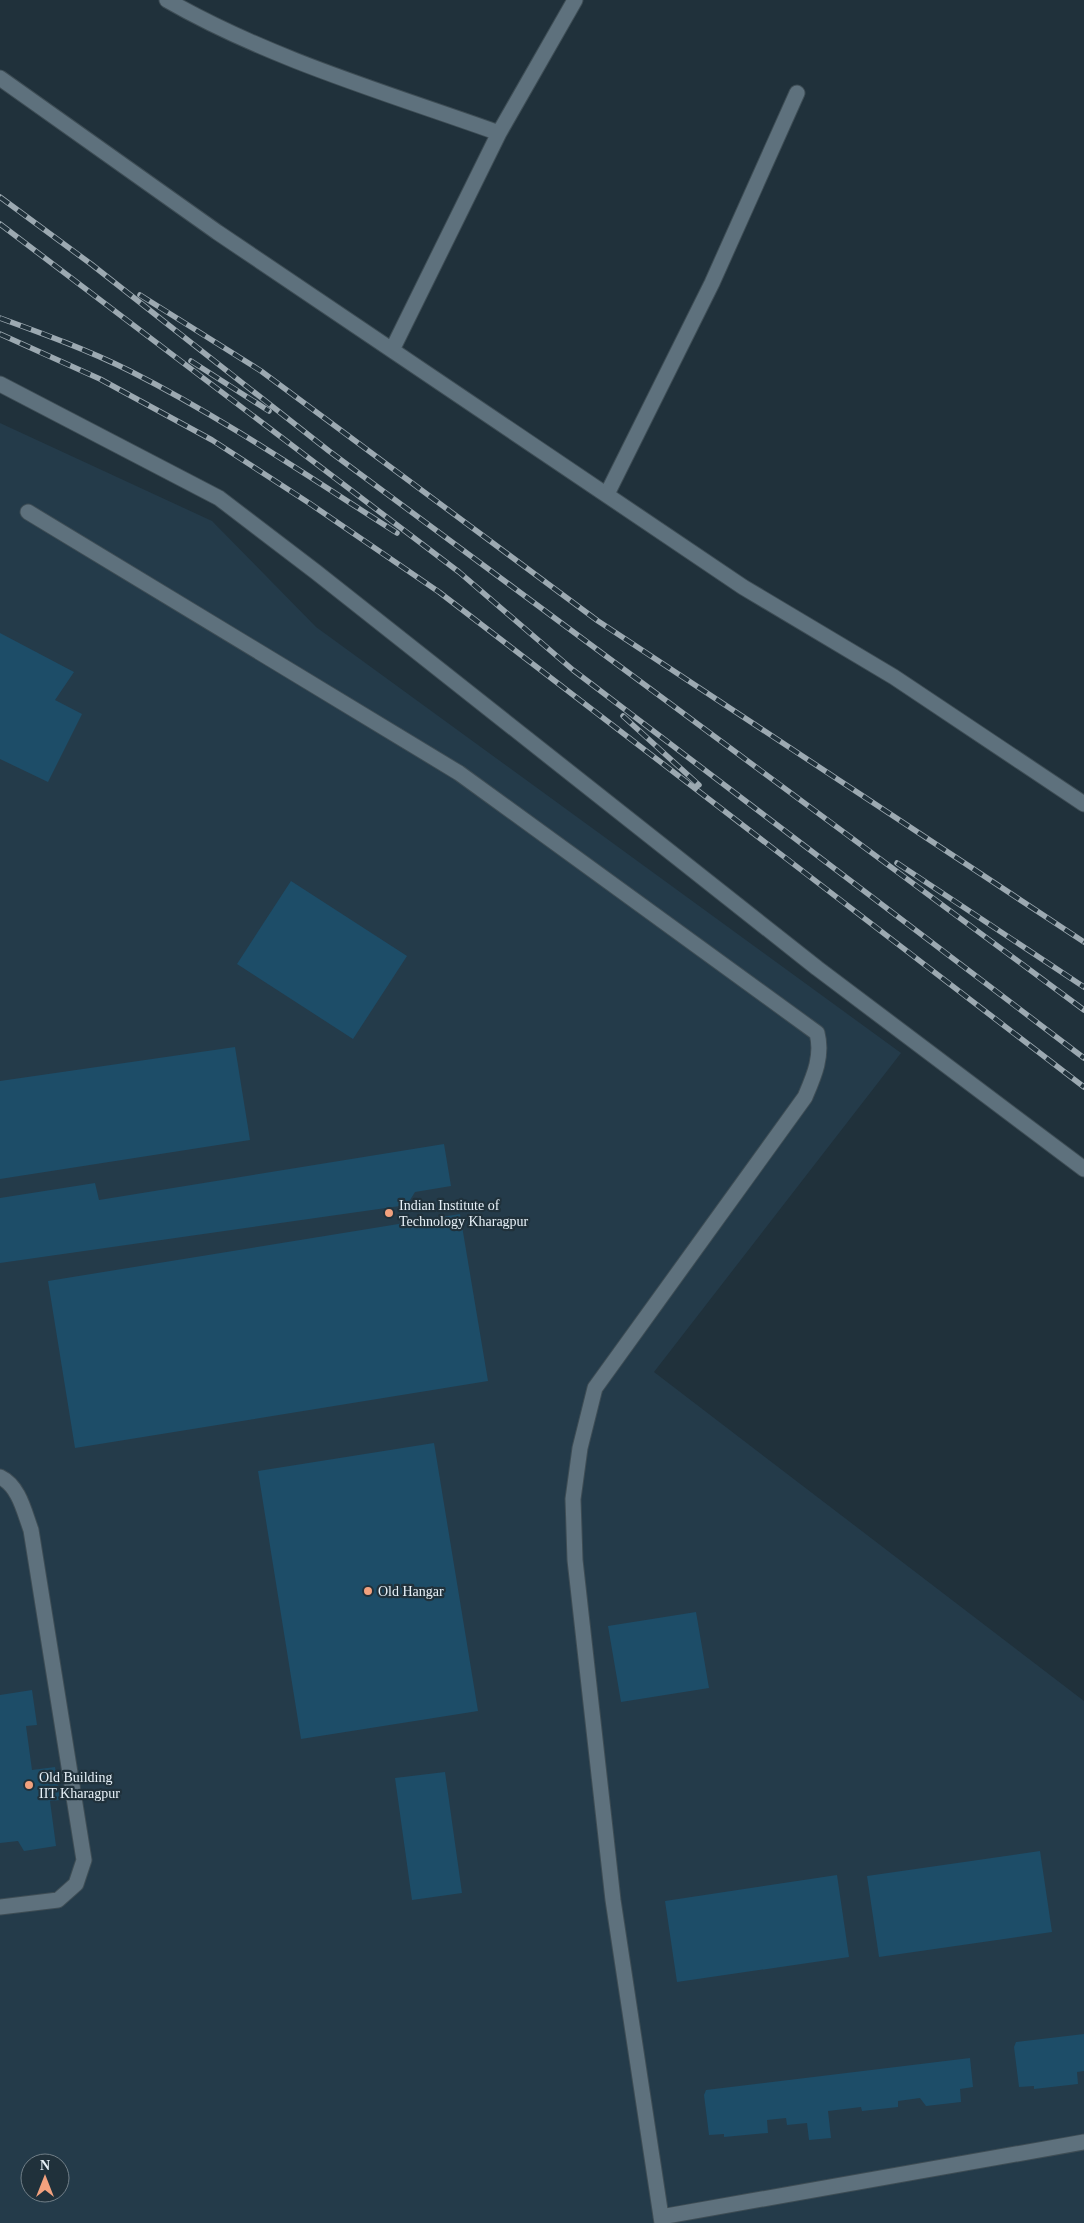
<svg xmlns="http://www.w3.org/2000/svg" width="1084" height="2223" font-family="'Times New Roman',serif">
<rect width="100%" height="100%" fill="#20313b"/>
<path fill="#243b4a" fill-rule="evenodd" d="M0 423 212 521 316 627 901 1053 654 1372 1084 1701V2223H0ZM30 2163H60V2193H30Z"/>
<path fill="#1d4d68" d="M0 633 74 672 55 700 82 714 48 782 0 759Z
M291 881 407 956 353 1039 237 964Z
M235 1047 250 1140 0 1179V1081Z
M444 1144 451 1186 415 1192 407 1205 0 1263V1198L95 1183 99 1200Z
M460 1214 488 1381 75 1448 48 1281Z
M434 1443 478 1711 301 1739 258 1471Z
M696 1612 709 1688 621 1702 608 1626Z
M32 1690 37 1725 26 1726 32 1770 55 1767 60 1800 50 1801 56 1846 24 1851 18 1841 0 1843V1695Z
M445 1772 462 1893 412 1900 395 1778Z
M1040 1851 1052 1932 879 1957 867 1876Z
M837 1875 849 1957 677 1982 665 1901Z
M1084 2034V2071L1077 2072 1078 2084 1034 2089V2086L1019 2087 1014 2047 1016 2042Z
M970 2058 973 2087 960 2089 961 2102 926 2106 920 2098 898 2101V2107L862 2111 861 2107 828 2111 831 2138 809 2140 807 2123 787 2125 786 2118 767 2120 768 2133 724 2137V2134L709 2135 704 2095 706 2090Z"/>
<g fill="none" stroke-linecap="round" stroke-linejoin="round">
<defs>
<path id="lane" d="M28 512 459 773 817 1033C823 1056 814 1076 805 1097L595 1388 580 1448 573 1499 575 1560 613 1900 662 2223
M0 1477C19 1486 24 1511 31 1530L84 1860 76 1884 58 1900 0 1907
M661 2217 1084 2142"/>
<path id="street" d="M167 0C270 59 387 93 499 133
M0 78 217 232 743 587 894 677 1084 804
M392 350 499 133 575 0
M0 384 219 498 316 572 817 968 1084 1169
M607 494 712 283 797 93"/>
</defs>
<use href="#lane" stroke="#3e4d55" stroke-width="17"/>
<use href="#street" stroke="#3e4d55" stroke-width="17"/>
<use href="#lane" stroke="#5e717d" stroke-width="15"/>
<use href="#street" stroke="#5e717d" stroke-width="15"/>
<defs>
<path id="rail" d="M0 197 91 264 329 451 1084 1010
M0 224 459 572 573 670 1084 1058
M140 295 261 371 598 621 1084 942
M0 318C44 334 88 350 130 371 223 418 309 477 397 533
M0 334 100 379 212 440 309 503 439 592 1084 1087
M191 361 269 411
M623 716 699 785
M897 863 1084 987"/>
</defs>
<use href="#rail" stroke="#9ca9b1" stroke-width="5.5"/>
<use href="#rail" stroke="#20313b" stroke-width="4" stroke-dasharray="11" stroke-linecap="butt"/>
</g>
<g fill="#f2a17e" stroke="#20313b" stroke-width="2">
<circle cx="389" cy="1213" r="5"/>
<circle cx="368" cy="1591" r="5"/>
<circle cx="29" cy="1785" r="5"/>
</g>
<g text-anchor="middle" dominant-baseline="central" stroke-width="4.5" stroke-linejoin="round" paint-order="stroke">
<g font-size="14" fill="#e7f1f8" stroke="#20313b" text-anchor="start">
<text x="399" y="1205">Indian Institute of<tspan x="399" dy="16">Technology Kharagpur</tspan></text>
<text x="378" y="1591">Old Hangar</text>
<text x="39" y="1777">Old Building<tspan x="39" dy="16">IIT Kharagpur</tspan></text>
</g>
</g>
<g transform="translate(45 2178)"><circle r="24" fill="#20313b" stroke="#707e87"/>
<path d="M0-4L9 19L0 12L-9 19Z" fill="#f2a17e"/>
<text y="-8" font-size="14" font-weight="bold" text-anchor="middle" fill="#e7f1f8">N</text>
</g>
</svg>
